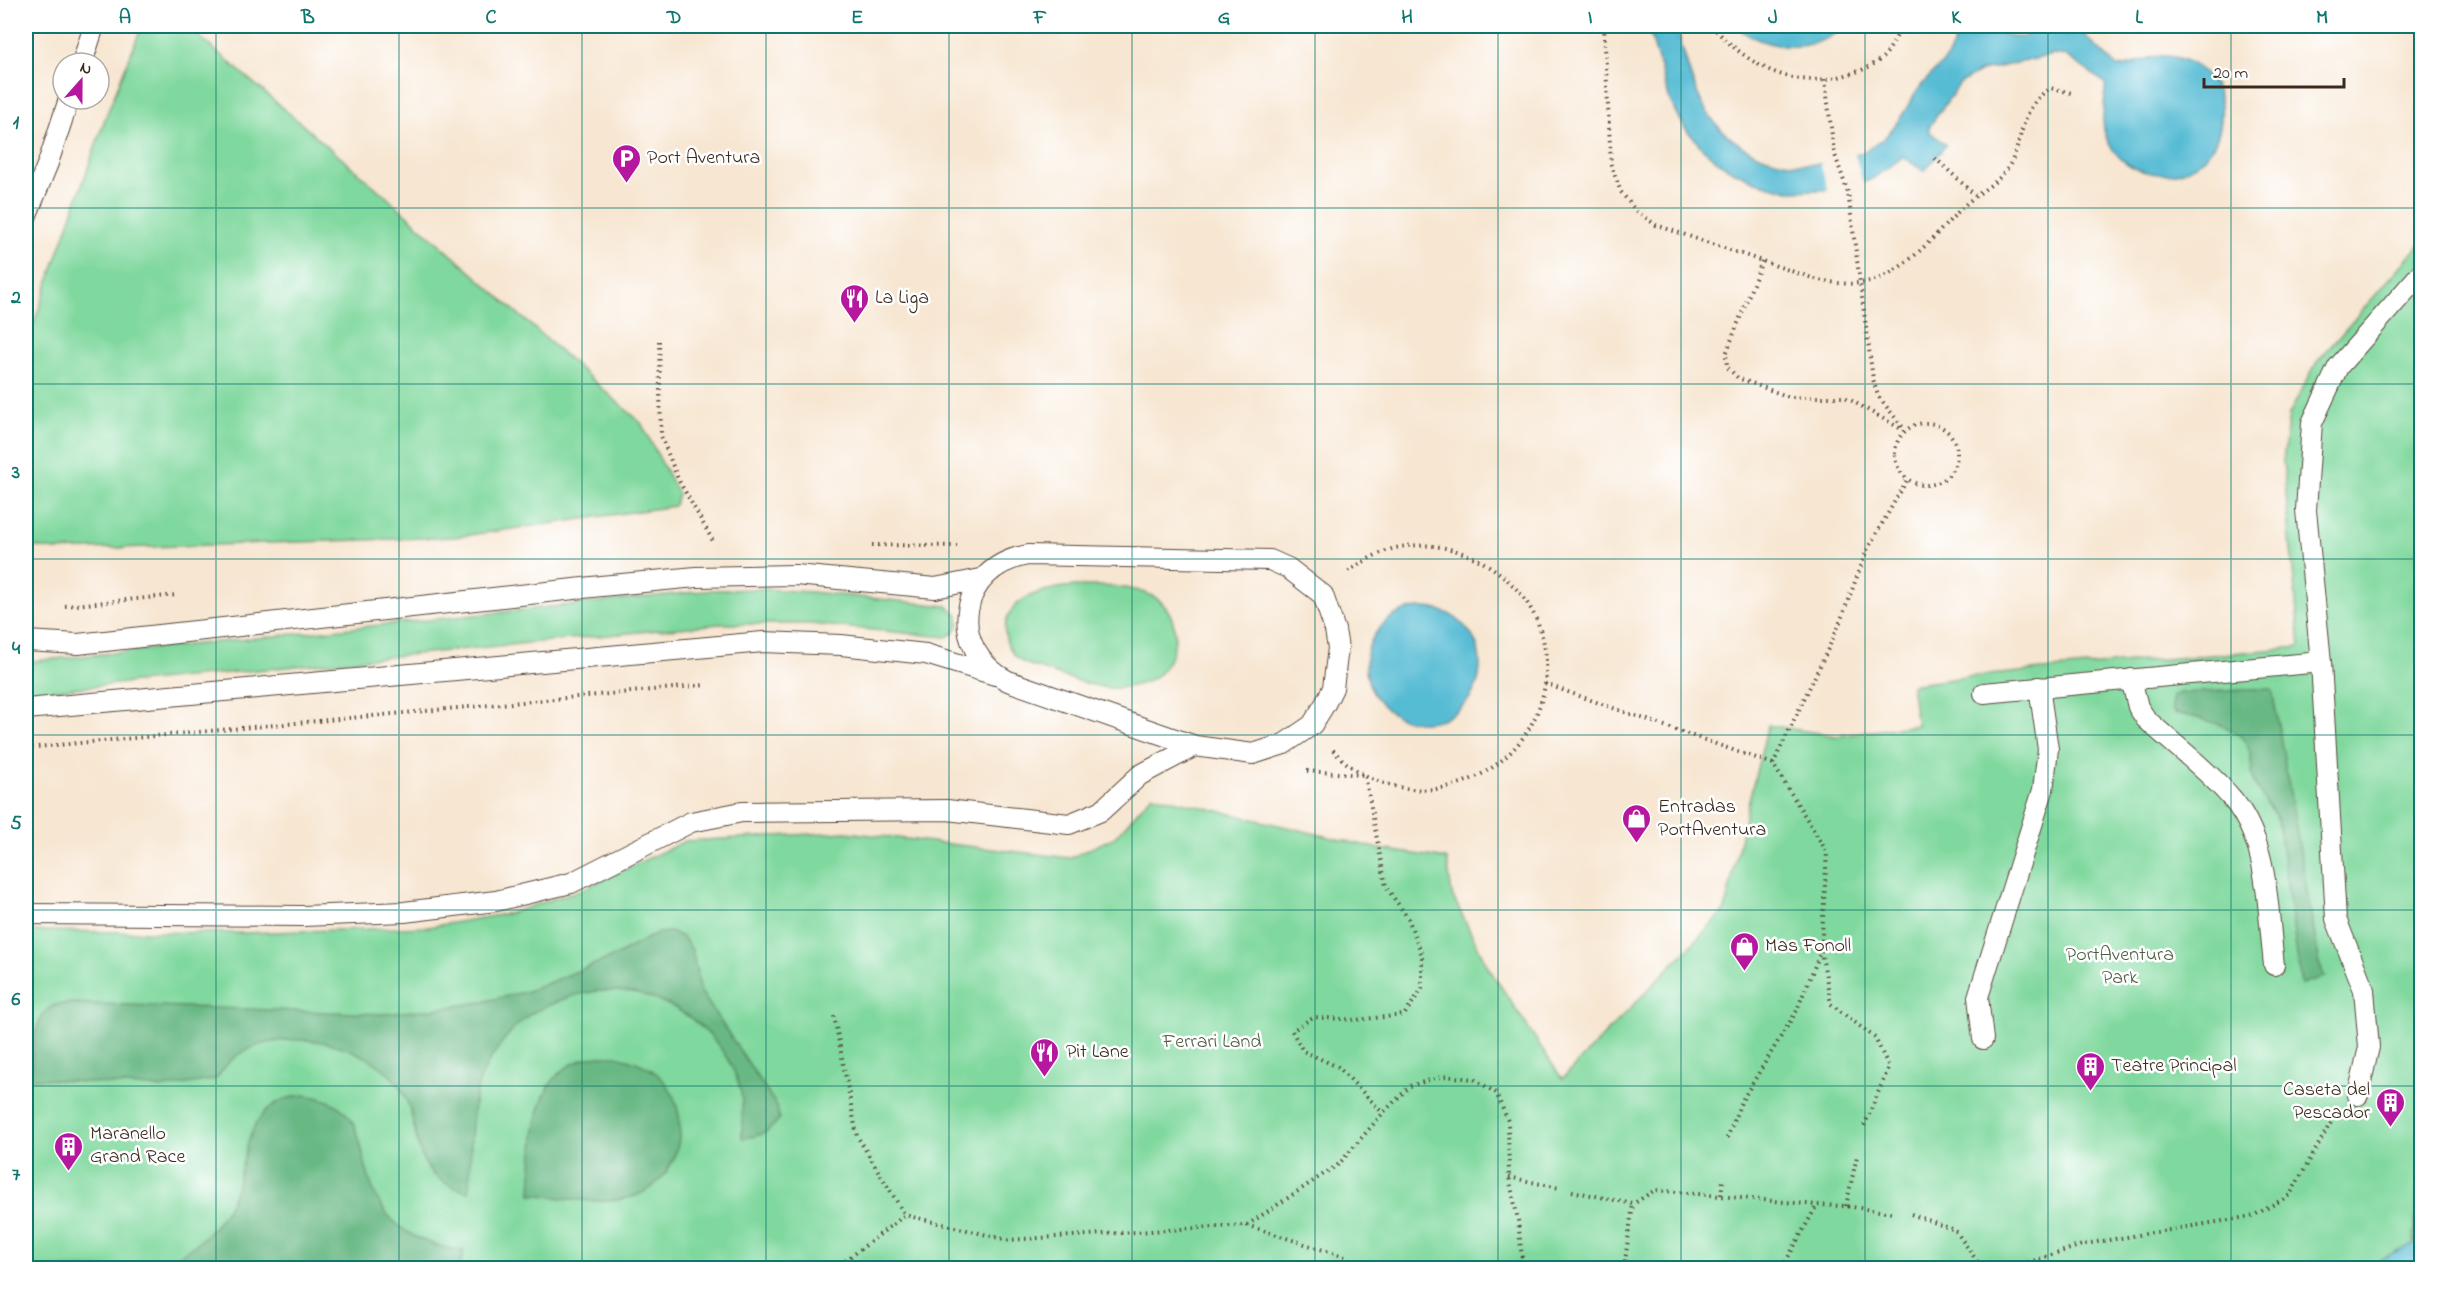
<svg xmlns="http://www.w3.org/2000/svg" width="2447" height="1294" font-family="'Indie Flower',sans-serif">
<rect width="100%" height="100%" fill="#fff"/>
<filter id="ink" filterUnits="userSpaceOnUse"><feTurbulence type="fractalNoise" baseFrequency=".0167" numOctaves="2"/><feDisplacementMap in="SourceGraphic" scale="12" xChannelSelector="R" yChannelSelector="G"/><feConvolveMatrix kernelMatrix="1 2 1 2 8 2 1 2 1" color-interpolation-filters="sRGB"/></filter>
<filter id="wash" filterUnits="userSpaceOnUse"><feTurbulence type="fractalNoise" baseFrequency=".008" numOctaves="4" result="noise"/><feDisplacementMap in="SourceGraphic" scale="24" xChannelSelector="R" yChannelSelector="G"/><feGaussianBlur stdDeviation="1.35" result="paint"/><feColorMatrix in="noise" values="0 0 0 0 0 0 0 0 0 0 0 0 0 0 0 0 0 1.4 0 .05"/><feComposite in="paint" operator="in"/></filter>
<g filter="url(#wash)">
<rect width="100%" height="100%" fill="#f7e6d1"/>
<path fill="#7fd89d" stroke="#5d815e" stroke-width="1.5" d="M142 26H187L382 193 641 423 678 494 674 506 455 537 55 550 26 545V346L106 116Z
M2421 243V1268H26V931L242 933 428 927 511 913 583 889 685 841 846 832 1070 858 1115 837 1152 795 1380 849 1447 859 1452 895 1488 967 1562 1079 1725 910 1747 808 1768 725 1837 736 1917 725 1911 685 1966 677 2300 647 2283 461 2289 414 2317 362Z
M1077 586C1101 586 1132 585 1154 597 1182 613 1181 657 1156 676 1146 684 1130 687 1117 688 1092 689 1049 671 1024 663 1013 656 1006 645 1005 632 1004 595 1049 588 1077 586Z
M764 589 811 592 947 606 957 614C961 625 956 633 946 637L811 624H719L26 693V662L714 590Z"/>
<path fill="#67b884" stroke="#517151" stroke-width="1.5" d="M2272 689 2319 960 2324 977 2301 984 2278 820C2272 807 2260 797 2255 785 2250 773 2253 759 2248 747 2240 725 2195 717 2174 713L2171 706 2173 697 2179 693Z
M672 932 684 938 692 950 701 992 777 1106 779 1119C768 1134 759 1136 742 1138 742 1122 744 1104 740 1088 718 1011 626 968 554 1003 546 1007 536 1010 529 1015 509 1031 493 1052 482 1075 469 1102 471 1162 469 1192 395 1174 432 1117 390 1075 353 1038 272 1025 230 1061 225 1066 220 1074 216 1079L163 1088 31 1078C33 1056 31 1018 53 1006 58 1004 66 1004 72 1003L383 1014 442 1008 482 1002 528 991 615 956 657 933Z
M616 1056C631 1060 645 1064 657 1074 695 1107 684 1179 635 1196 603 1207 564 1197 531 1194 534 1144 528 1070 592 1057 600 1055 608 1056 616 1056Z
M304 1095C370 1103 354 1149 375 1194 391 1231 427 1246 464 1251L459 1268H153C183 1256 207 1240 225 1212 253 1167 235 1103 304 1095Z
M2421 1140V1240L2414 1242Z"/>
<path fill="#56bcd4" stroke="#487379" stroke-width="1.5" d="M1648 26H1676C1685 55 1692 90 1709 115 1747 170 1833 181 1884 138 1899 124 1907 106 1918 90 1926 78 1938 70 1946 59 1953 50 1956 37 1959 26H1991L1995 31 2012 37H2023L2041 26H2080L2086 37 2117 67C2138 67 2150 51 2174 57 2253 75 2226 192 2146 172 2128 168 2113 154 2106 137 2099 118 2107 101 2105 83L2065 55H2053L1981 71 1960 83 1929 127 1930 132 1946 145 1924 171 1903 157 1872 179 1846 189 1789 191 1756 182 1725 167 1703 149 1685 128 1670 101Z
M1734 26H1845C1812 55 1768 51 1734 26Z
M1366 665a57 57 0 1 1 114 0a57 57 0 1 1-114 0Z
M2421 1240V1268H2356H2365Z"/>
<path fill="#f7e6d1" d="M1854 152 1864 185 1846 192 1829 193 1819 160Z"/>
</g>
<g filter="url(#ink)">
<g fill="none" stroke-linecap="round" stroke-linejoin="round">
<defs>
<path id="service" d="M82 63 94 26
M26 217 48 163 69 99
M1028 555 1270 560 1288 568 1323 595 1335 630 1338 648 1333 688 1325 704 1312 725 1284 744 1253 754 1195 746 1008 681C945 648 958 567 1028 555Z
M26 641 78 644 601 586 696 577 796 575 935 588 981 579
M2131 679 2138 707 2146 719C2173 744 2204 767 2228 794 2270 839 2267 907 2274 965
M1984 693 2321 662
M26 709 763 642 841 645 926 654 995 675
M26 914 303 916 404 912 496 901 571 883 691 822 742 812 947 810 1069 824 1101 811 1140 775 1195 746
M1983 1039 1978 997 2043 790 2048 749 2039 687
M2358 1095 2369 1047 2364 990 2336 919 2321 662 2306 510 2312 423 2338 367 2422 272"/>
</defs>
<use href="#service" stroke="#574639" stroke-width="22"/>
<path stroke="#574639" stroke-width="4" stroke-dasharray="1.5 4.5" stroke-linecap="butt" d="M1604 26 1611 165 1621 192 1636 211 1656 225 1818 280C1831 282 1845 285 1859 283 1902 279 1935 234 1964 206 1975 195 1992 186 2003 174 2026 148 2015 112 2050 88L2072 93
M1712 26C1748 65 1791 91 1846 75 1858 72 1874 66 1883 57 1891 49 1897 35 1902 26
M1825 79 1834 152 1848 193 1873 379 1878 396 1905 430
M1935 158 1975 195
M1762 261 1726 354 1727 367 1738 378 1789 397H1845L1903 430
M659 341 661 436 678 479 713 541
M1895 454a31 31 0 1 1 62 0a31 31 0 1 1-62 0Z
M872 545 957 546
M65 606 177 595
M1545 684 1773 764 1827 852 1821 950 1831 1004 1875 1038 1889 1067 1864 1126
M26 748 706 685
M1333 750C1357 778 1399 793 1435 789 1514 779 1566 702 1539 626 1518 570 1453 535 1395 548 1377 553 1362 562 1347 572
M1773 764 1837 630 1867 550 1907 480
M1307 771 1365 775 1386 887 1408 918 1422 955V989L1404 1015 1355 1020 1313 1017 1292 1031 1303 1051 1338 1067 1383 1113
M834 1016 857 1136 905 1215
M1727 1138 1741 1102 1796 1012 1821 951
M1509 1177 1559 1188
M1572 1191 1633 1204 1655 1190 1817 1205 1846 1206 1892 1213
M1721 1195 1723 1180
M1846 1206 1857 1156
M1911 1214 1955 1230 1982 1268
M1247 1225 1339 1164 1383 1113 1410 1086 1443 1076 1474 1079 1496 1093 1508 1121 1509 1177 1518 1220 1523 1268
M78 1268V1266
M836 1268 905 1215 1008 1240 1246 1225 1345 1257 1362 1268
M1624 1268 1633 1204
M1785 1268 1786 1261 1817 1205
M2011 1268 2085 1244 2253 1216 2290 1195 2334 1117"/>
<use href="#service" stroke="#fff" stroke-width="20"/>
</g>
</g>
<path fill="none" stroke="#0f766e" stroke-width="1.5" stroke-opacity="0.55" d="M216 26V1268M399 26V1268M582 26V1268M766 26V1268M949 26V1268M1132 26V1268M1315 26V1268M1498 26V1268M1681 26V1268M1865 26V1268M2048 26V1268M2231 26V1268M26 208H2422M26 384H2422M26 559H2422M26 735H2422M26 910H2422M26 1086H2422"/>
<defs>
<symbol id="parking-pin" viewBox="-11 -11 22 30"><path d="M0 17L-7.5 6A9.5 9.5 0 1 1 7.5 6Z" fill="#b5179e" stroke="#fff"/><path d="M-3.5-5.5H1a3.5 3.5 0 0 1 0 7H-1V5.5H-3.5ZM-1-3.4V-.6H.8a1.4 1.4 0 0 0 0-2.8Z" fill="#fff"/></symbol>
<symbol id="restaurant-pin" viewBox="-11 -11 22 30"><path d="M0 17L-7.5 6A9.5 9.5 0 1 1 7.5 6Z" fill="#b5179e" stroke="#fff"/><path d="M-5-6h1v4h1v-4h1v4h1v-4h1v5L-1.5 .5V6h-2V.5L-5-1ZM5-6V6H3V1.5H1.5Q1.5-4 5-6Z" fill="#fff"/></symbol>
<symbol id="shop-pin" viewBox="-11 -11 22 30"><path d="M0 17L-7.5 6A9.5 9.5 0 1 1 7.5 6Z" fill="#b5179e" stroke="#fff"/><path d="M-5-2.5h2.3a2.7 3.5 0 0 1 5.4 0H5L5.5 6h-11ZM-1.5-2.5h3a1.5 2.3 0 0 0-3 0Z" fill="#fff"/></symbol>
<symbol id="building-pin" viewBox="-11 -11 22 30"><path d="M0 17L-7.5 6A9.5 9.5 0 1 1 7.5 6Z" fill="#b5179e" stroke="#fff"/><path d="M-4-6H4V6H1V3H-1V6H-4ZM-2.5-4.3h1.7v1.8h-1.7ZM.8-4.3h1.7v1.8H.8ZM-2.5-1h1.7V.8h-1.7ZM.8-1h1.7V.8H.8Z" fill="#fff"/></symbol>
</defs>
<g fill-rule="evenodd">
<use href="#parking-pin" x="610" y="142" width="33" height="45"/>
<use href="#restaurant-pin" x="838" y="282" width="33" height="45"/>
<use href="#shop-pin" x="1620" y="802" width="33" height="45"/>
<use href="#shop-pin" x="1728" y="930" width="33" height="45"/>
<use href="#restaurant-pin" x="1028" y="1036" width="33" height="45"/>
<use href="#building-pin" x="2074" y="1050" width="33" height="45"/>
<use href="#building-pin" x="2374" y="1086" width="33" height="45"/>
<use href="#building-pin" x="52" y="1130" width="33" height="45"/>
</g>
<g text-anchor="middle" dominant-baseline="central" stroke-width="5" stroke-linejoin="round" paint-order="stroke">
<g font-size="20" fill="#3b2a1e" stroke="#fff" text-anchor="start">
<text x="647" y="158">Port Aventura</text>
<text x="875" y="298">La Liga</text>
<text x="1658" y="807">Entradas<tspan x="1658" dy="23">PortAventura</tspan></text>
<text x="1765" y="946">Mas Fonoll</text>
<text x="1066" y="1052">Pit Lane</text>
<text x="2111" y="1066">Teatre Principal</text>
<text x="2370" y="1090" text-anchor="end">Caseta del<tspan x="2370" dy="23">Pescador</tspan></text>
<text x="90" y="1134">Maranello<tspan x="90" dy="23">Grand Race</tspan></text>
</g>
<g font-size="20" fill="#4f5e44" stroke="#fff">
<text x="2120" y="955">PortAventura<tspan x="2120" dy="23">Park</tspan></text>
<text x="1212" y="1042">Ferrari Land</text>
</g>
</g>
<rect width="2447" height="1294" fill="none" stroke="#fff" stroke-width="66"/>
<g transform="translate(81 81) rotate(21)"><circle r="28" fill="#ffffff" stroke="#b1aaa5" stroke-width="1.5"/>
<path d="M0-4.5L10 22L0 15L-10 22Z" fill="#b5179e"/>
<text y="-9" font-size="16" font-weight="bold" text-anchor="middle" fill="#3b2a1e">N</text>
</g>
<path d="M2204 78v9h140v-9" fill="none" stroke="#3b2a1e" stroke-width="3"/>
<text x="2213" y="78" font-size="18" fill="#3b2a1e" stroke="#ffffff" stroke-width="4.5" paint-order="stroke">20 m</text>
<rect x="33" y="33" width="2381" height="1228" fill="none" stroke="#0f766e" stroke-width="2"/>
<g font-size="20" text-anchor="middle" font-weight="bold" fill="#0f766e">
<text x="125" y="23">A</text>
<text x="308" y="23">B</text>
<text x="491" y="23">C</text>
<text x="674" y="23">D</text>
<text x="857" y="23">E</text>
<text x="1040" y="23">F</text>
<text x="1224" y="23">G</text>
<text x="1407" y="23">H</text>
<text x="1590" y="23">I</text>
<text x="1773" y="23">J</text>
<text x="1956" y="23">K</text>
<text x="2139" y="23">L</text>
<text x="2322" y="23">M</text>
<text x="16" y="128">1</text>
<text x="16" y="303">2</text>
<text x="16" y="478">3</text>
<text x="16" y="654">4</text>
<text x="16" y="829">5</text>
<text x="16" y="1005">6</text>
<text x="16" y="1180">7</text>
</g>
</svg>
